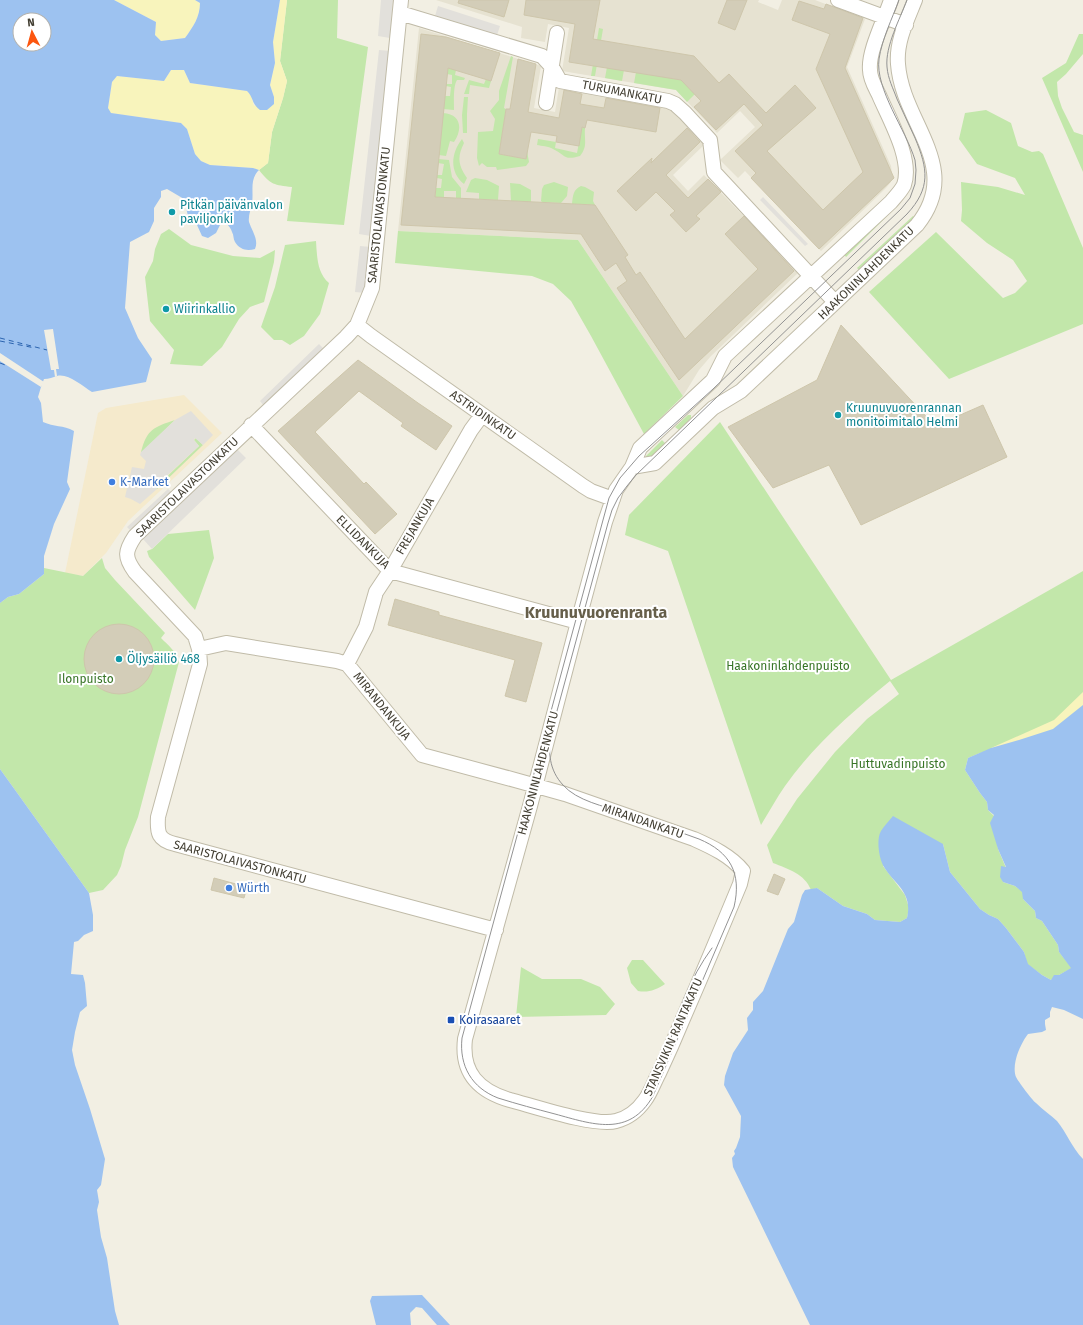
<svg xmlns="http://www.w3.org/2000/svg" width="1083" height="1325" font-family="'Fira Sans',sans-serif">
<rect width="100%" height="100%" fill="#f2efe3"/>
<path fill="#e6e2d1" d="M436 0H759L758 2 778 10 782 0H815L865 19 847 67 891 166 892 175 891 182 886 188 821 251 745 171 738 178 720 160 755 127 740 111 717 133 676 90 562 71 569 28 548 24 545 42 521 38 522 27Z
M419 28 541 66 534 108 555 112 559 87 668 105 705 144 673 175 688 191 704 175 798 273 711 356 699 370 683 396 578 240 398 231Z"/>
<path fill="#f5eacc" d="M184 395 222 433 128 521 106 553 83 576 65 573 98 413 106 408Z"/>
<path fill="#c2e7aa" d="M287 0H338L337 38 368 47 344 225 287 221 292 187C274 185 271 185 259 170L268 163 272 132 283 98 287 81 280 61Z
M599 28 603 29 595 76H591Z
M1079 34H1083V54L1066 74 1057 82 1058 96 1062 108 1074 132 1083 135V172L1042 78 1066 63Z
M511 56 513 57 504 108 506 109 499 154 526 159 527 151 529 162 526 166 497 170 496 167H487L482 163 479 166 477 158 478 132 493 131 495 119 490 111 499 100V91Z
M607 67 624 70 622 81 605 78Z
M448 68 456 70 455 75 465 78 464 80H457C453 86 454 102 454 110L443 109 445 96H450L451 87 446 86V84H452V75L447 74Z
M636 72 681 80 695 94 687 102 676 90 634 83Z
M486 79 491 81 489 88 470 85 469 94H464L469 80 484 84Z
M464 97H468L467 114V133H463L462 115Z
M986 110 1011 123 1018 146 1032 152 1039 151 1043 154 1083 248V324L949 379 869 292 936 232 1003 298 1015 293 1027 281 1013 260 987 243 961 221 962 210 961 182 998 187 1025 195 1015 178 977 164 959 139 965 113Z
M443 113C461 114 463 129 454 142L450 141 446 156 439 155Z
M582 127 585 128C584 140 588 146 580 156 563 161 566 155 553 149 548 146 542 146 537 145L538 139 556 142 555 148 577 153Z
M462 139 464 143C457 157 458 165 467 178L464 184C449 172 451 153 462 139Z
M438 159 449 160 452 177 461 188V198H456V191H444V197H435L436 188H441L442 179 437 178V175H442L444 164 438 163Z
M475 178 487 180 499 186 498 200 479 199V193L466 192 471 180Z
M554 182 568 187 567 196 561 203 542 202 541 201 542 189 544 185Z
M510 183 520 184 531 190V202L511 201Z
M581 186 585 187 594 192 593 201 595 205 572 204C573 195 573 190 581 186Z
M899 201 900 203 846 257 843 253Z
M913 216 916 219 861 272 857 268Z
M169 229 191 245 233 256 260 258 275 250 274 262 264 302 250 307 239 319 222 347 202 366 170 364 174 350 150 321 145 277 153 261 155 249 161 234Z
M398 231 578 240 683 396 644 434 591 336 571 301 553 284 532 276 395 263Z
M316 241C317 256 317 273 329 283L320 314 304 336 290 345 282 340H274L261 327 275 287 285 245Z
M688 415H691V418L679 430 675 427Z
M175 420 142 452H141C147 429 154 427 175 420Z
M720 422 891 680 1083 571V730L980 753 968 758 965 770 980 793 987 802 988 810 994 816 998 849 1006 868 1001 867 1003 882 1015 886 1023 892V899L1035 911 1036 918 1042 921 1058 945 1059 952 1072 968 1059 975 1051 980 1042 975 1027 964 1024 952 1006 928 998 919 989 915 980 909 950 872 943 844 883 866 905 895 909 908 907 918 900 922 875 920 867 914 843 906 817 888 811 890C805 874 788 869 773 863L767 845 797 799 835 752 867 719 899 694 890 681C852 712 814 745 785 786 776 799 769 812 761 825L668 551 625 535 629 515Z
M196 438 203 445 157 489 152 483 154 482 158 485 199 446 194 440Z
M662 440 665 443 649 459 646 458V456Z
M209 530 214 558 195 610 149 557 147 551 152 549 168 534Z
M102 558 105 568 115 580 165 633 161 638C168 645 177 652 179 662L138 817 125 850 121 866 117 875 103 890 89 893 0 769V603L8 597 19 594 44 574V568L83 576Z
M632 960H643L665 984C656 990 648 993 638 991L631 983 627 968Z
M521 967 542 979H581L600 987 615 1004 606 1015 516 1017Z"/>
<path fill="#f8f4bc" d="M114 0H195L200 3C200 17 193 27 185 38L161 41 155 35 156 22Z
M280 0H287L280 61 287 81 283 98 272 132 268 163 259 170 253 168 210 165 201 161 195 154 187 129 181 123 110 113 108 108 112 82 117 76 164 81 171 70H184L190 83 247 91 251 95 254 106 274 97 270 85 275 63 273 42Z
M1083 692V745L991 748 1054 720Z"/>
<path fill="#e2e0db" d="M381 0H393L390 38 378 36Z
M438 6 500 26 497 35 435 16Z
M379 50 391 51 371 236 359 234Z
M763 197 808 244 805 246 760 200Z
M360 246 371 247 366 293 355 292Z
M319 344 324 349 264 406 260 401Z
M191 411 213 435 203 445 195 438 194 440 199 446 157 485 154 482 152 483 157 489 140 504 131 499 125 497 132 467 144 469 146 461 140 455 141 452 175 420Z
M237 449 246 458 152 549 143 539Z
M168 489 173 493 132 532 127 527Z"/>
<path fill="#9dc2f0" fill-rule="evenodd" d="M0 0H114L156 22 155 35 161 41 185 38C193 27 200 17 200 3L195 0H280L273 42 275 63 270 85 274 97V104L267 110H260C251 103 254 98 247 91L190 83 184 70H171L164 81 117 76 112 82 108 108 111 113 181 123 187 129 195 154 201 161 210 165 253 168 259 170C249 180 254 191 252 203 251 209 248 216 249 222 252 231 259 240 255 249 247 251 240 250 235 242 233 239 234 235 232 232 231 228 227 224 225 221L221 223 216 233 208 238 202 236 197 225 188 216 184 199 167 189 161 191V197L154 208V221L149 232 130 242 125 308 138 338 152 359 146 382 92 392C82 386 68 373 57 376 53 377 49 379 44 379L41 387 38 397 41 403 43 422C54 427 63 425 74 431L67 482 70 489 54 524 44 556V574L19 594 8 597 0 603ZM20 20H44V44H20Z
M1083 705V1019L1064 1010 1052 1007 1050 1012V1017L1045 1020V1024L1046 1030 1042 1032 1028 1034C1021 1043 1011 1064 1016 1077 1018 1081 1032 1100 1036 1103 1043 1110 1051 1115 1057 1121 1067 1133 1072 1148 1083 1159V1325H810L733 1167 732 1158 735 1154 734 1151 736 1148 740 1137 741 1116 724 1085 725 1076 733 1053 748 1030 747 1018 753 1010V1002L763 991 788 929 794 922 802 895 805 890 817 888 843 906 867 914 875 920 900 922 907 918C913 892 895 885 884 867 879 859 876 839 881 831 884 826 889 821 893 816L943 844 950 872 980 909 989 915 998 919 1006 928 1024 952 1028 964 1042 975 1051 980 1054 975H1059L1071 968 1059 952 1058 945 1042 921 1036 918 1035 911 1023 899 1022 892 1015 886 1003 882 1000 877 1001 866 1006 867 998 849 990 823 994 815 988 810 987 802 980 793 965 770 968 758 991 748 1019 740 1053 729Z
M0 769 89 893 93 915V931L84 935 78 941 74 942 71 974 83 975 85 983 87 1006 80 1012 75 1032 72 1050 75 1065 90 1109 105 1159 101 1185 97 1190 99 1202 97 1210 101 1237 107 1258 115 1311 119 1325H0Z
M422 1295 450 1325H437L422 1308 416 1307 410 1313 411 1325H376L370 1301 372 1296Z"/>
<path fill="#f2efe3" d="M53 329 59 369H56L57 376 55 377 54 370H51L44 330Z
M0 353 44 382 41 387 0 361Z"/>
<g fill="none" stroke-linecap="round" stroke-linejoin="round">
<path stroke="#2c64af" stroke-width="1" stroke-dasharray="5 4" stroke-linecap="butt" d="M0 338 47 350
M0 341 35 348
M0 363 8 366"/>
</g>
<path fill="#d3cdb8" stroke="#cec6ab" d="M459 0H509L504 17 458 3Z
M526 0H600L593 39 694 56 719 83 729 74 766 113 795 85 816 108 767 151 823 210 863 172 816 69 830 34 792 20 799 1 824 9 826 4 863 18 845 68 894 178 819 249 751 178 756 173 735 151 763 125 744 104 716 130 694 107 701 101 681 80 569 62 575 24 524 15Z
M727 0H747L735 30 718 23Z
M421 34 446 37 500 53 491 81 448 68 435 197 595 205 628 255 625 257 636 275 640 272 685 339 758 269 725 234 744 216 794 271 679 380 617 288 627 281 616 263 605 271 581 234 401 225Z
M518 59 536 64 528 112 559 118 564 90 582 94 580 104 604 108 606 98 660 108 656 132 587 120 585 128 582 127 579 146 556 142 557 136 531 132 526 159 499 154 506 109H510Z
M687 128 700 142 666 175 688 198 708 179 721 192 696 216 700 219 686 232 670 215 675 211 656 192 636 211 617 191 652 158 651 163Z
M841 325 935 426 983 405 1007 457 861 525 829 465 773 488 728 427 817 380Z
M358 360 418 403 452 426 436 450 401 426 403 423 359 391 315 432 364 484 366 482 397 514 375 534 278 431Z
M395 599 439 612V615L542 643 526 702 505 696 515 660 388 625Z
M84 659a35 35 0 1 1 70 0a35 35 0 1 1-70 0Z
M774 874 785 879 778 895 767 891Z
M214 878 247 887 244 898 211 890Z"/>
<g fill="none" stroke-linecap="round" stroke-linejoin="round">
<defs>
<path id="minor" d="M401 0 372 288 357 325 346 337 135 536C125 551 124 557 135 572L195 636 199 649 200 664 158 817C157 833 158 840 175 844L496 930
M838 0 906 25
M400 13 542 56 552 67 560 81 668 101 675 104 685 113 710 140 714 172 835 302
M546 103 557 33
M357 325 371 336 583 486 591 491 613 499
M251 425 390 571 578 622
M632 467 655 463 713 408 741 391 917 225C964 167 902 123 898 64 896 42 907 20 915 0
M199 649 226 643 337 661 347 664 422 755 515 780 565 794 694 839C712 847 731 856 743 871L740 884C721 930 702 975 682 1021 675 1038 667 1056 659 1073 654 1082 651 1092 645 1100 638 1110 628 1118 616 1121 596 1127 533 1106 510 1100 479 1091 461 1073 465 1039L530 806 578 622 605 522 616 490 632 467 640 448 713 380 725 356 891 202C896 196 901 191 904 185 913 159 889 119 879 95 875 87 870 79 870 70 868 51 885 19 891 0
M347 664 366 627 376 592 390 571 471 430 482 415"/>
</defs>
<use href="#minor" stroke="#c0bba8" stroke-width="16"/>
<use href="#minor" stroke="#fff" stroke-width="14"/>
<path stroke="#939393" stroke-width="1" d="M899 0C892 19 882 39 879 59 875 89 906 130 915 160L916 170 915 184 910 198 901 209 713 389 639 456 620 478 609 498 462 1038C459 1066 472 1088 498 1098 517 1104 536 1109 555 1114 592 1124 629 1138 653 1096L734 907C742 873 730 852 699 839 674 830 649 821 624 813 604 806 577 801 563 785 549 770 548 752 551 733L608 523 612 510 618 498 627 486 636 475 907 214C931 188 928 169 915 138 909 125 903 112 897 99 893 88 888 79 887 67 885 46 900 19 907 0
M668 1052C675 1015 690 978 712 948"/>
</g>
<g fill="#0f9aa8" stroke="#fff" stroke-width="1.5">
<circle cx="172" cy="212" r="4"/>
<circle cx="166" cy="309" r="4"/>
<circle cx="838" cy="415" r="4"/>
<circle cx="119" cy="659" r="4"/>
</g>
<g fill="#3f7fe0" stroke="#fff" stroke-width="1.5">
<circle cx="112" cy="482" r="4"/>
<circle cx="229" cy="888" r="4"/>
</g>
<rect fill="#1a4fb4" stroke="#fff" stroke-width="1.5" x="447" y="1016" width="8" height="8" rx="2"/>
<g text-anchor="middle" dominant-baseline="central" stroke-width="4" stroke-linejoin="round" paint-order="stroke">
<g font-size="12" fill="#433f33" stroke="#fff">
<text transform="translate(622 92) rotate(11)">TURUMANKATU</text>
<text transform="translate(379 215) rotate(-84)">SAARISTOLAIVASTONKATU</text>
<text transform="translate(866 273) rotate(-44)">HAAKONINLAHDENKATU</text>
<text transform="translate(483 415) rotate(35)">ASTRIDINKATU</text>
<text transform="translate(187 487) rotate(-44)">SAARISTOLAIVASTONKATU</text>
<text transform="translate(415 526) rotate(-60)">FREJANKUJA</text>
<text transform="translate(363 542) rotate(45)">ELLIDANKUJA</text>
<text transform="translate(382 706) rotate(51)">MIRANDANKUJA</text>
<text transform="translate(538 773) rotate(-75)">HAAKONINLAHDENKATU</text>
<text transform="translate(643 821) rotate(19)">MIRANDANKATU</text>
<text transform="translate(240 862) rotate(15)">SAARISTOLAIVASTONKATU</text>
<text transform="translate(673 1037) rotate(-66)">STANSVIKIN RANTAKATU</text>
</g>
<g font-size="12" fill="#0d838f" stroke="#fff" text-anchor="start">
<text x="180" y="205">Pitkän päivänvalon<tspan x="180" dy="14">paviljonki</tspan></text>
<text x="174" y="309">Wiirinkallio</text>
<text x="846" y="408">Kruunuvuorenrannan<tspan x="846" dy="14">monitoimitalo Helmi</tspan></text>
<text x="127" y="659">Öljysäiliö 468</text>
</g>
<g font-size="12" fill="#366cbe" stroke="#fff" text-anchor="start">
<text x="120" y="482">K-Market</text>
<text x="237" y="888">Würth</text>
</g>
<g font-size="12" fill="#387527" stroke="#fff">
<text x="788" y="666">Haakoninlahdenpuisto</text>
<text x="86" y="679">Ilonpuisto</text>
<text x="898" y="764">Huttuvadinpuisto</text>
</g>
<g font-size="12" fill="#164399" stroke="#fff" text-anchor="start">
<text x="459" y="1020">Koirasaaret</text>
</g>
<g font-size="16" font-weight="bold" fill="#665f4a" stroke="#fff">
<text x="596" y="612">Kruunuvuorenranta</text>
</g>
</g>
<g transform="translate(32 32) rotate(354)"><circle r="19" fill="#ffffff" stroke="#b4b2ad"/>
<path d="M0-3L7 15L0 10L-7 15Z" fill="#fc560f"/>
<text y="-6" font-size="11" font-weight="bold" text-anchor="middle" fill="#433f33">N</text>
</g>
</svg>
